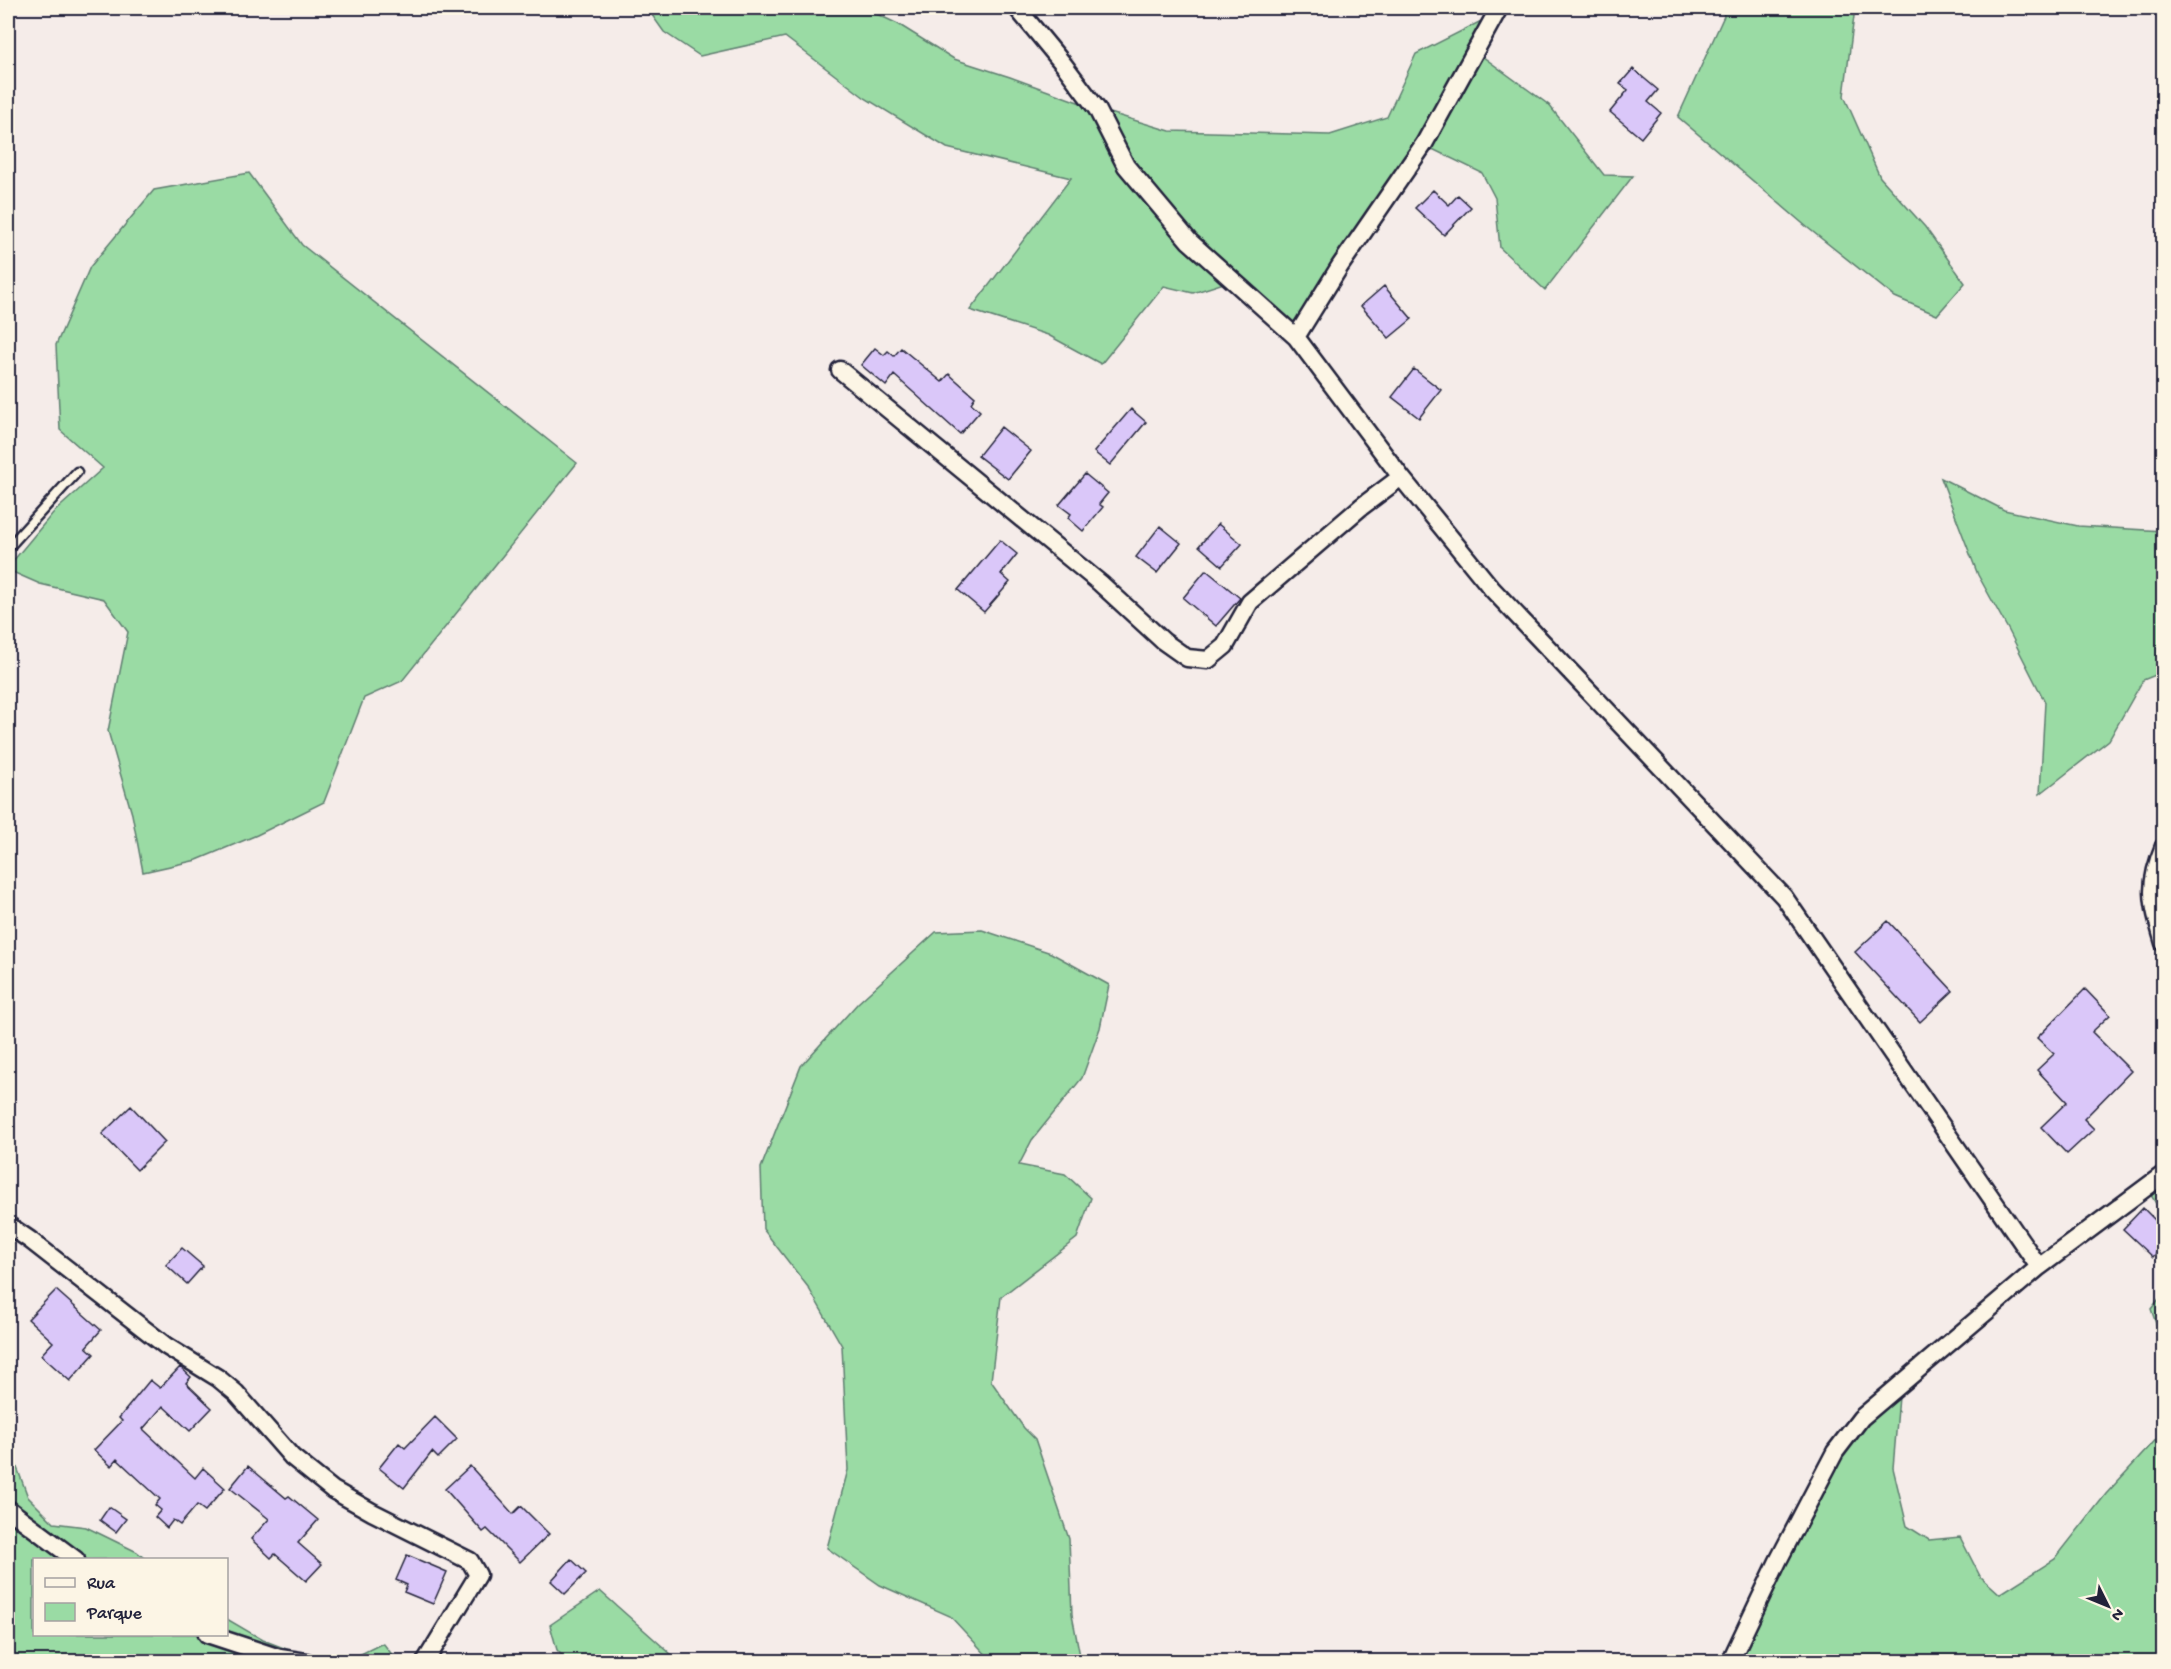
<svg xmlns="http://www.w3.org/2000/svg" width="2171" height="1669" font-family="'Gochi Hand',sans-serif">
<rect width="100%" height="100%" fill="#f5ece9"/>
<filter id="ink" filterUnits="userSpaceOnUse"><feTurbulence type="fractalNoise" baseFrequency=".0167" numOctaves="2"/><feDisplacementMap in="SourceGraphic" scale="12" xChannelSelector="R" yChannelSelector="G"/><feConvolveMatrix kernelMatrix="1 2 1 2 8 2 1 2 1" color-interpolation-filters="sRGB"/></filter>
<g filter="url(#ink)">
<path fill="#9adba4" stroke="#5e7e70" stroke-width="1.5" d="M647 8H700L705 11 718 8H864L898 24 954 59 1010 77 1097 109 1170 131 1330 135 1387 117 1416 54 1495 14 1475 51 1549 105 1604 175 1633 176 1545 290 1500 248 1495 198 1482 173 1424 145 1296 337 1233 280 1193 293 1164 286 1101 364 1048 335 970 310 1071 178 947 148 865 98 785 37 700 56 664 32Z
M1722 8H1855L1844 96 1880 177 1925 227 1965 283 1937 315 1895 297 1808 228 1678 117 1724 16Z
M249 173 302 245 577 463 402 681 364 698 324 802 257 835 197 860 143 872 132 814 108 731 128 632 104 599 40 584 8 570V567L53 513 103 468 60 430 56 345 90 267 154 190Z
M1941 478 2004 510 2078 526 2163 531V672L2143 680 2109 740 2040 794 2045 702 2009 631 1978 575Z
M982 930 1051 953 1109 985 1100 1028 1082 1078 1032 1140 1019 1165 1065 1174 1091 1198 1077 1238 1001 1297 991 1381 1024 1428 1035 1439 1069 1539 1072 1615 1081 1661H992L950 1616 880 1585 827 1548 848 1470 842 1346 808 1287 763 1229 761 1168 801 1066 858 1003 936 932Z
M2163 1174V1215L2146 1187Z
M2163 1294V1344L2151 1309Z
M1900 1385 1893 1468 1907 1526 1929 1540 1960 1537 1980 1576 2000 1594 2055 1559 2106 1494 2163 1432 2164 1651 2155 1661 1730 1662 1835 1452Z
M8 1451 15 1462 28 1497 54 1523 86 1527 137 1552 145 1559 34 1560V1634H226L227 1619 263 1640 289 1650 318 1655H359L383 1643 397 1661H8Z
M600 1591 672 1655 678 1661H567L557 1650 550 1625Z"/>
<path fill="#dac7f9" stroke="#22223b" stroke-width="1.5" d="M1633 69 1658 90 1648 102 1661 113 1641 138 1610 112 1628 90 1620 84Z
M1433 190 1449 205 1458 195 1471 207 1444 235 1415 208Z
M1384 286 1412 319 1389 338 1361 306Z
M875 348 884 355 888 351 894 356 901 348 942 382 949 374 975 397 971 403 980 411 960 434 894 375 886 386 861 365Z
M1414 369 1441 390 1419 418 1392 397Z
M1131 409 1146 422 1110 465 1094 452Z
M1001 427 1031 451 1008 479 978 456Z
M1085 474 1108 493 1099 504 1103 507 1083 531 1068 518 1071 514 1059 505Z
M1218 524 1242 544 1222 566 1199 546Z
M1160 526 1181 543 1157 573 1136 557Z
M1000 540 1017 554 1001 574 1010 582 984 612 958 590Z
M1206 570 1240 598 1216 626 1183 598Z
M1888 921 1953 991 1920 1022 1855 952Z
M2085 989 2110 1015 2092 1032 2131 1071 2084 1119 2094 1129 2067 1154 2041 1127 2067 1102 2037 1070 2054 1054 2037 1038Z
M131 1106 165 1142 137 1170 102 1134Z
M2143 1208 2163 1228V1246L2153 1257 2123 1229Z
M182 1248 203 1266 187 1284 166 1265Z
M56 1290 101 1330 86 1347 94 1354 70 1381 41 1355 53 1342 28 1319Z
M180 1367 191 1377 186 1383 212 1408 190 1431 163 1406 143 1429 195 1478 203 1468 225 1488 205 1511 197 1505 180 1525 173 1520 167 1528 155 1517 161 1510 155 1505 160 1499 117 1459 111 1466 94 1450 122 1421 119 1418 150 1380 160 1388Z
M435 1417 457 1439 438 1458 432 1452 404 1488 379 1468 399 1443 405 1448Z
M248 1466 286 1498 289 1496 318 1520 298 1543 322 1564 306 1581 275 1554 271 1558 251 1539 269 1519 230 1488Z
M470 1466 513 1514 521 1506 549 1534 520 1562 487 1529 483 1532 445 1489Z
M109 1507 126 1519 116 1532 100 1520Z
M407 1555 447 1572 433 1604 404 1592 407 1585 396 1580Z
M571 1559 586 1573 565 1594 551 1581Z"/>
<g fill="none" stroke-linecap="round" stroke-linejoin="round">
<defs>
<path id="lane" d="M8 548 77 472"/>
<path id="street" d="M1017 8 1064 65 1097 109 1126 166 1189 241 1296 337 1401 477 1492 589 1784 897 2039 1267
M1296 337 1340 266 1424 144 1499 8
M840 370 1100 583 1163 641 1187 658 1208 660 1225 646 1250 602 1361 507 1401 477
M2164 846C2147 886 2152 902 2164 943
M8 1225 30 1240 166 1346 218 1378 236 1393 292 1457 333 1490 372 1512 470 1561 478 1575 425 1662
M8 1509 76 1560
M207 1634 280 1658 306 1662
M1730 1662 1778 1561 1835 1452 1861 1418 2039 1267 2164 1174"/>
</defs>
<use href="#lane" stroke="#22223b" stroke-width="13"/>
<use href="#street" stroke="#22223b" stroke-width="21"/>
<use href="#lane" stroke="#fcf5e5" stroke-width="8"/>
<use href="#street" stroke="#fcf5e5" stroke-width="16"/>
</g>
</g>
<rect width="2171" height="1669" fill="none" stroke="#fcf5e5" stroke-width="30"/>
<rect x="15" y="15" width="2141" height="1639" fill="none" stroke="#22223b" stroke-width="2" filter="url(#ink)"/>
<rect x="33" y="1558" width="195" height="78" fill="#fcf5e5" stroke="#a5a1a1" stroke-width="1.5"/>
<rect x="45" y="1578" width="30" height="9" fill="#fcf5e5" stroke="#a5a1a1" stroke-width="1.5"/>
<text x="87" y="1588" font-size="18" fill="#22223b">Rua</text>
<rect x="45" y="1603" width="30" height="18" fill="#9adba4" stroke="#a5a1a1" stroke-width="1.5"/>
<text x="87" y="1618" font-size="18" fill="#22223b">Parque</text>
<g transform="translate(2108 1606) rotate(133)" stroke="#fcf5e5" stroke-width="4.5" paint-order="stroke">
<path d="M0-4.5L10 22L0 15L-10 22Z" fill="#22223b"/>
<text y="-9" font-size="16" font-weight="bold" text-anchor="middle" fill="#22223b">N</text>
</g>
</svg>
